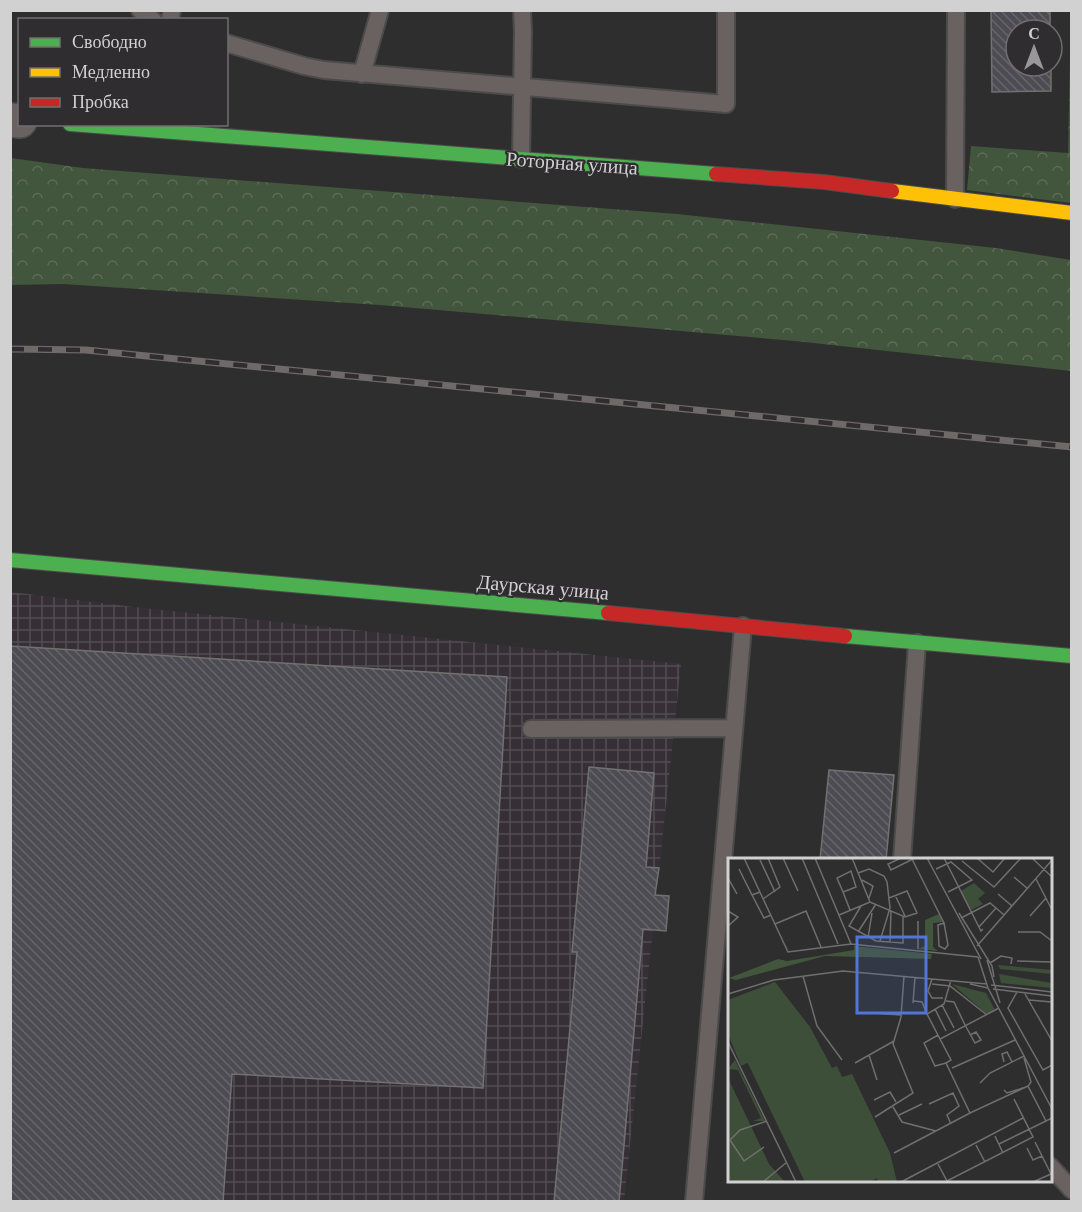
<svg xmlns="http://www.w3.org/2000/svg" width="1082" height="1212" font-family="Georgia,serif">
<defs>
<pattern id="industrial-grid" width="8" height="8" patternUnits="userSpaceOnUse" patternTransform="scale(1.5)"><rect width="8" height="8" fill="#363036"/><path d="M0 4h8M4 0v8" fill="none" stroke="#524d52"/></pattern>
<pattern id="forest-crowns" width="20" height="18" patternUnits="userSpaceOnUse" patternTransform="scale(1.5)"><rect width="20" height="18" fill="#42553d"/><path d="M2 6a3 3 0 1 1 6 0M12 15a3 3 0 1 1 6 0" fill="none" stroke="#5c6c58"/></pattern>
<pattern id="building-back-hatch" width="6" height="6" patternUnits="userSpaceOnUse" patternTransform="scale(1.5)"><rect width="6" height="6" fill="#4e4c53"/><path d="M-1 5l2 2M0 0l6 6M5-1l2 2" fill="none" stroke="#67656b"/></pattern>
</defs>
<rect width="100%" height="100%" fill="#2e2e2e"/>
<path fill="url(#industrial-grid)" d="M11 592 134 607 681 664 624 1201 11 1202Z"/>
<path fill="url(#forest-crowns)" d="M1071 11V203L967 190 971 146 1068 153Z
M11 158 83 168 677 214 996 248 1071 260V371L795 341 380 305 63 284 11 285Z"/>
<path fill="url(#building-back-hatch)" stroke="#717171" stroke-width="1.5" d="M991 10H1050V30H1016V66H1051V91L992 92Z
M10 646 507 677 483 1088 232 1074 223 1202H10Z
M589 767 654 773 646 867 659 868 655 895 669 896 666 931 643 929 619 1202H554L577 952H572Z
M829 770 894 775 886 860H820Z"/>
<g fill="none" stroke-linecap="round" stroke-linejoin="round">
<defs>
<path id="lane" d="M140 10 153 20
M170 20 172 10
M226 43 304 66 324 70 726 104V10
M362 74 380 10
M521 159 523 32 522 10
M955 199 956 10
M531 729 734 728
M902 860 917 643
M1050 1166 1072 1190
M694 1202 743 626"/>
<path id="street" d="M10 120 20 121"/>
<path id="fast" d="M70 124 716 174
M10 560 608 613
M845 636 1072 656"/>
<path id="slow" d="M892 191 1072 213"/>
<path id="jam" d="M716 174 824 182 892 191
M608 613 845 636"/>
</defs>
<use href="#lane" stroke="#4c4b4c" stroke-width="20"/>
<use href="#street" stroke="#4c4b4c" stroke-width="36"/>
<use href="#fast" stroke="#4c4b4c" stroke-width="16"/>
<use href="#slow" stroke="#4c4b4c" stroke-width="16"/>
<use href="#jam" stroke="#4c4b4c" stroke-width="16"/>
<use href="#lane" stroke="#6a6161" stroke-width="16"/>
<use href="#street" stroke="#6a6161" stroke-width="33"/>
<use href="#fast" stroke="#4caf50" stroke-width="14"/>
<use href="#slow" stroke="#ffc107" stroke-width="14"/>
<use href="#jam" stroke="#c62828" stroke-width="14"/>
<defs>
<path id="rail" d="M10 349 86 350 1072 447"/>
</defs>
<use href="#rail" stroke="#6f6969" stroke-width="7"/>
<use href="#rail" stroke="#2f2d2f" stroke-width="4.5" stroke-dasharray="14" stroke-linecap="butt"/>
</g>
<g text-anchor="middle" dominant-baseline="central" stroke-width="4.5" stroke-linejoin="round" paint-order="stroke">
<g font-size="20" fill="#d2d1d2" stroke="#2f2d2f">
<text transform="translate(572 163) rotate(4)">Роторная улица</text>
<text transform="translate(543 587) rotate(5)">Даурская улица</text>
</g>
</g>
<g transform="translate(728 858)">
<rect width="324" height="324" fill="#2e2e2e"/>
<path d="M246 25 257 35 250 41 255 46 243 52 233 33ZM270 107 324 112V116L272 111ZM271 116 324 125V130L273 125ZM0 162 21 204 13 208 0 176ZM7 202 37 263H25L33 260 10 212 0 211ZM0 220 41 306 57 324H4L0 320Z" fill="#3e4f39"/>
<path d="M211 56 215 64 205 65V89L210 93 190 91 197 88V62ZM126 88 204 96 203 101 97 98 8 122 1 120 50 101 59 103 126 92Z" fill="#42553d"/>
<path d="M47 124 82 169 104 210 109 208 114 219 124 216 162 295 169 324H150L149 320 142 324H77L0 164V142Z" fill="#3e4f39"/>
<path d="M224 126 258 135 267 152 259 156Z" fill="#3e4f39"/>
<path fill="none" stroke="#706f70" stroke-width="1.5" d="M16 0 60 94 123 86 250 99M55 0 70 33M74 0 110 86M87 0 123 86M124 0 142 44M173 0 160 6 163 12 187 0M199 0 253 101M216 0 253 73 255 71M249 0 265 14 277 0M304 0 324 19M184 1 216 65 210 67 211 88 217 91 220 87 216 65M32 2 47 34M234 3 266 29 293 0M11 11 24 37 32 34M208 11 223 4 244 22 220 34M130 15 141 11 156 18 159 24 162 50 152 83M286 19 300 31M0 20 9 36M308 21 324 52M134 22 145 28 141 40M115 34 128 29 123 13 109 20 115 34 122 52M270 36 284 48M24 37 36 60 43 57M167 37 177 58M35 41 52 29 40 0M133 48 121 68 148 83 175 85V58M0 53 10 59 0 68M231 55 264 108 266 119M111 57 142 44 177 59 189 55 179 33 161 40M302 58 318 40M233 60 262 45 268 50M47 66 78 53 93 89M251 69 268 50 276 57M130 74 148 46M290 74H312L324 83M140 80 144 55M162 85 163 53M249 88 324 2M190 91V63M250 99 260 130 324 251M259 102 272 145M289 103 324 104M262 105 273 98 284 100 283 106M75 118 89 168 114 202M204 121 200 133 204 140H215M204 126 222 128 259 157M242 126 260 130M263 127 324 134M265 131 324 138M289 134 280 150 315 212 324 207M0 136 46 122 115 113 259 126M297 136 324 183M301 142 324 144M186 143 194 144 199 156M218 143 226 144 237 167 247 185 253 182 248 174 242 177M185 145 187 119M214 147 226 170M271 150 212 181 223 202 218 205 242 255 300 228M207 151 218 173M145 155 173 157M210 177 196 185 207 208 218 205M212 181 199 156 216 146 223 122M0 184 68 324M141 197 149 222M296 200 303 224 300 228 318 263 324 260M276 204 274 196 279 194 284 204M127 205 166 183M224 210 287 182M252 225 262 215 296 198M276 232 279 235 295 230M146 242 162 234 168 244M201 246 225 235 231 248 219 257 223 266M165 249 174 264 208 273M171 257 194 246M147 259 185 235 165 186 173 159 176 118M267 278 275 295M307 284 323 316M271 286 318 263M248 287 257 304M36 289 16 303 2 282 12 272 39 263M299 290 305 302 314 298M166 295 242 255M210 306 219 323 305 279 286 241M35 324 59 304M173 324 295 260M305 324 323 316"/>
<path fill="#5375d6" fill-opacity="0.15" stroke="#5375d6" stroke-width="3" d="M129 79H198V155H129Z"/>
<rect width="324" height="324" fill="none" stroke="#d2d1d2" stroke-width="3"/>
</g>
<rect width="1082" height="1212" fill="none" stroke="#d2d1d2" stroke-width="24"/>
<rect x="18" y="18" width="210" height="108" fill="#2f2d2f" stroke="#706f70" stroke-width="1.5"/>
<rect x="30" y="38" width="30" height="9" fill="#4caf50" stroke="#706f70" stroke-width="1.5"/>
<text x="72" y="48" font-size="18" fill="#d2d1d2">Свободно</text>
<rect x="30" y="68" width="30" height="9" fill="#ffc107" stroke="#706f70" stroke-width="1.5"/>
<text x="72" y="78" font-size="18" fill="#d2d1d2">Медленно</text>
<rect x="30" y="98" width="30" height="9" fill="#c62828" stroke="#706f70" stroke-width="1.5"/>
<text x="72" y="108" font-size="18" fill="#d2d1d2">Пробка</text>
<g transform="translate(1034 48)"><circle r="28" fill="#2f2d2f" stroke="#706f70" stroke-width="1.5"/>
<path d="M0-4.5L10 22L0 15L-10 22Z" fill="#999899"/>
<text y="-9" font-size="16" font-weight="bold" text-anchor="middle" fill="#d2d1d2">С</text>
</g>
</svg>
